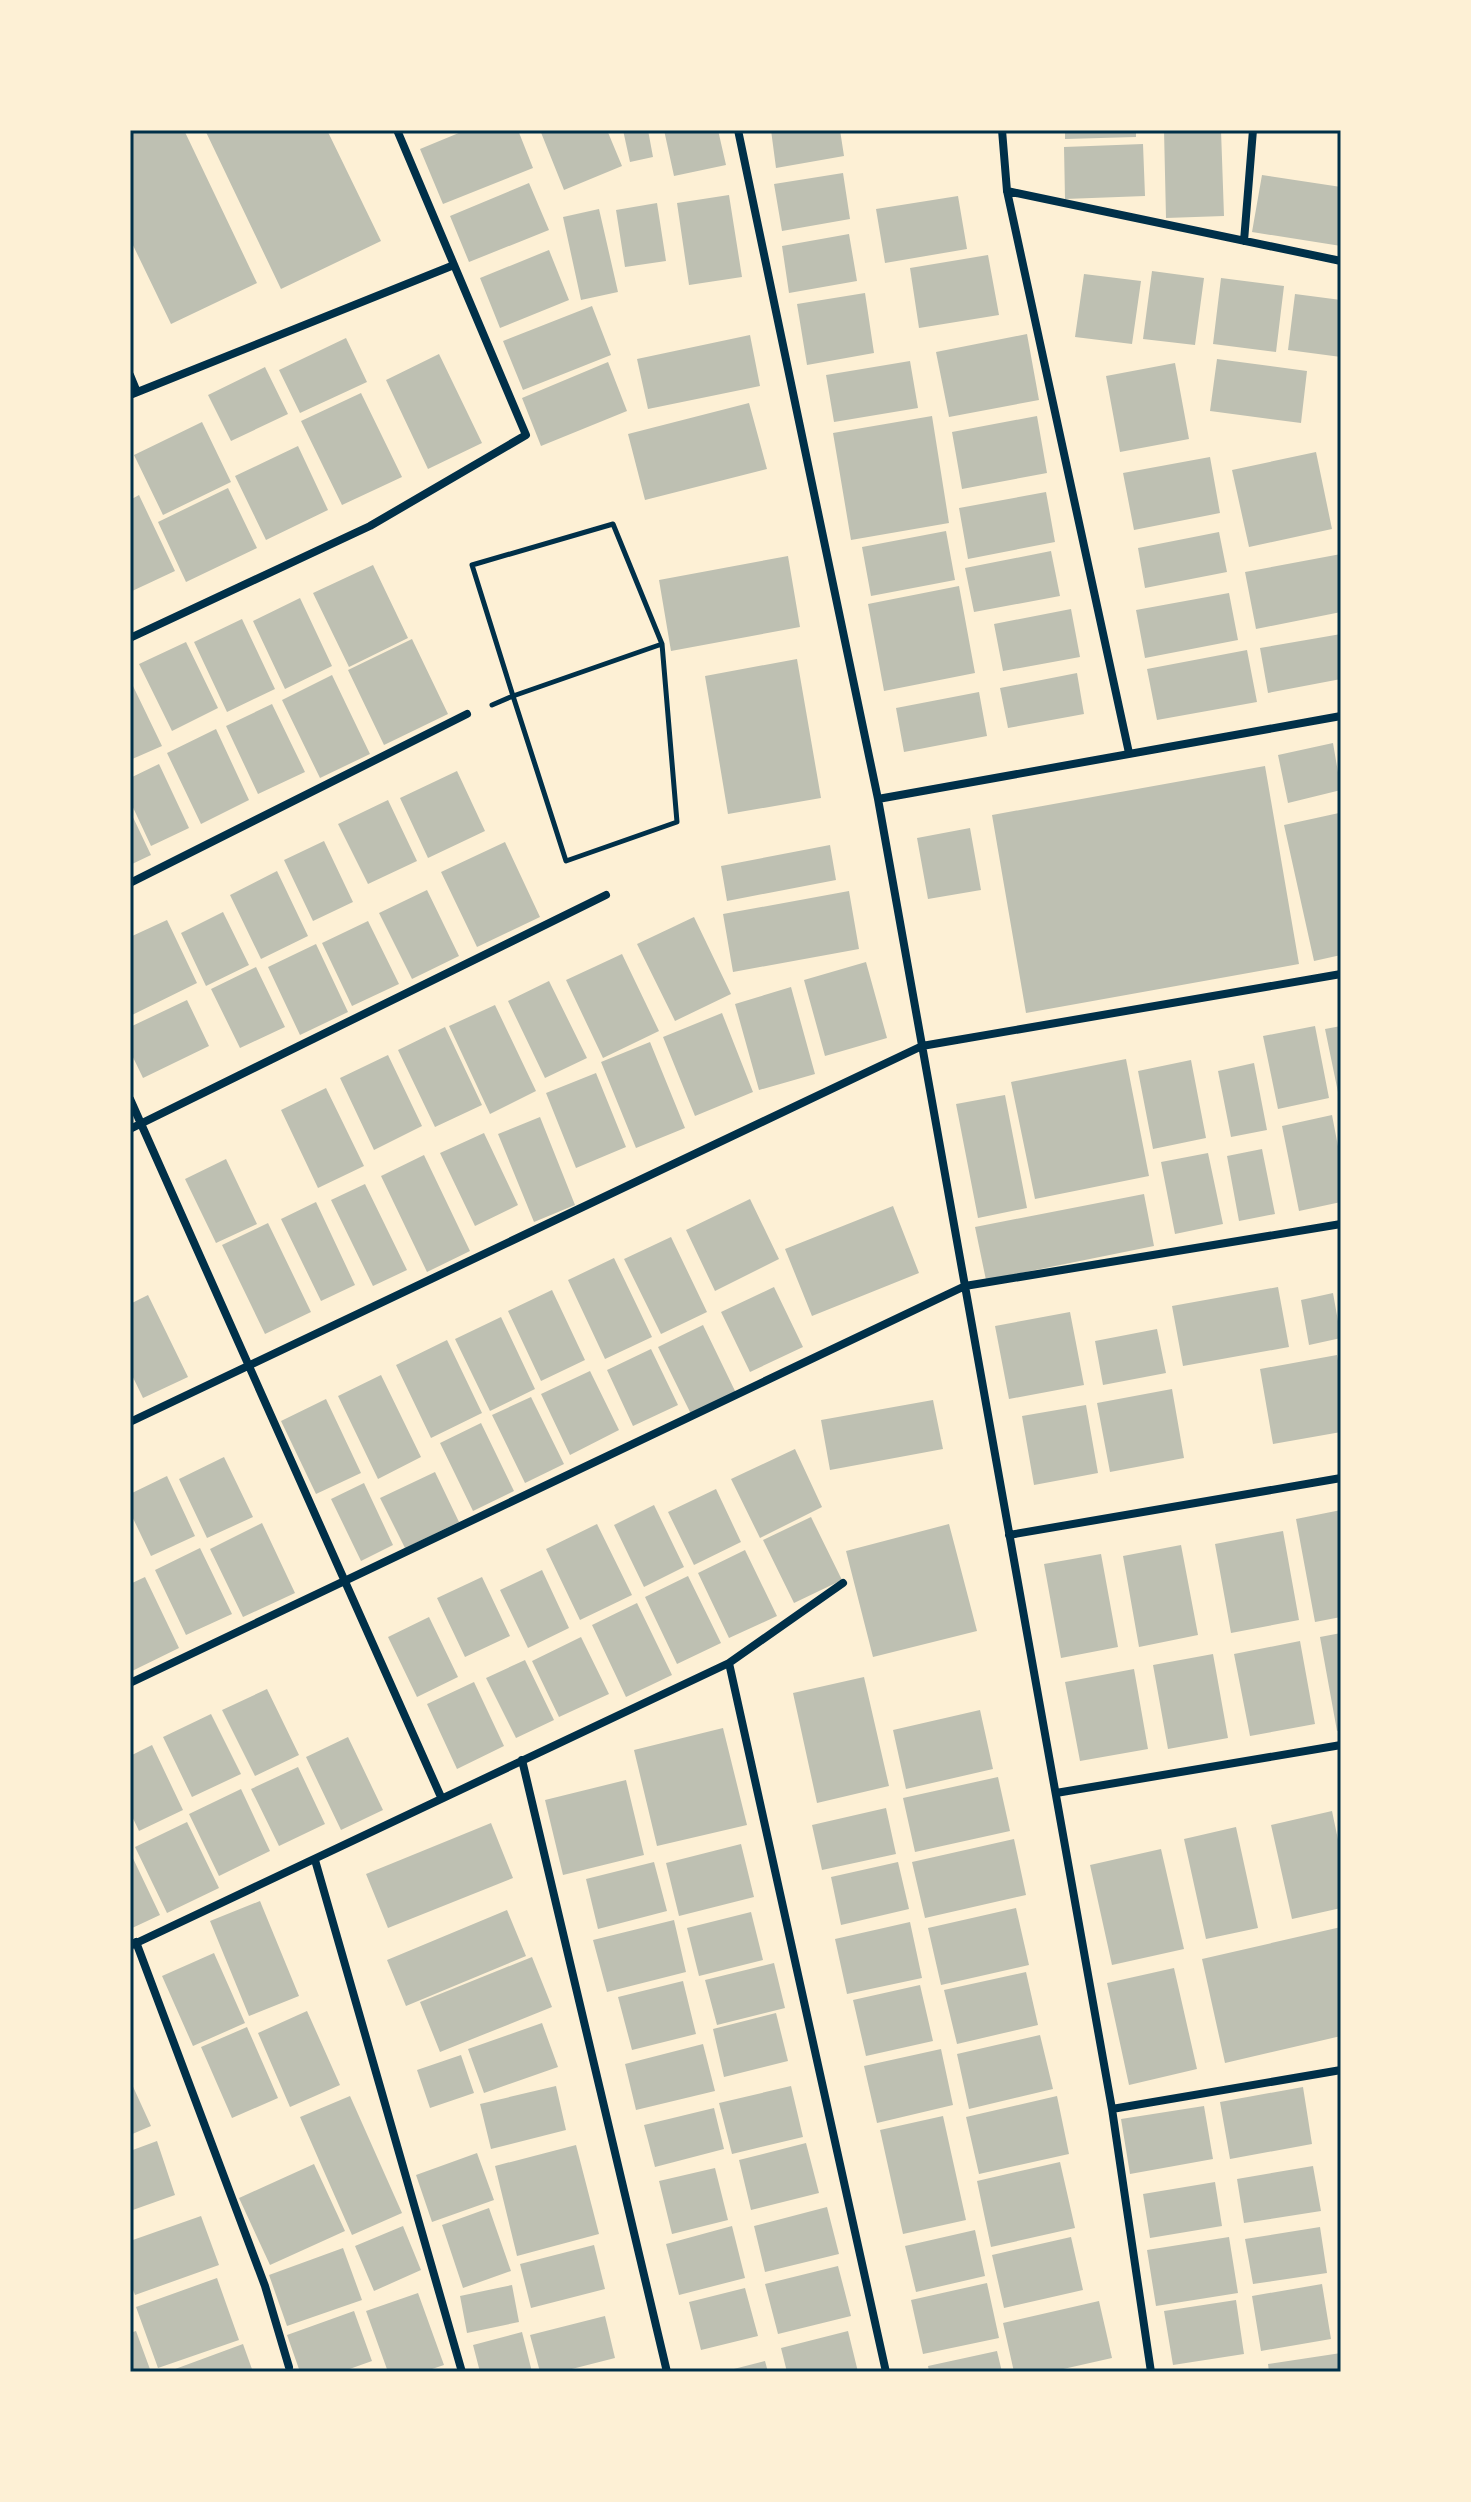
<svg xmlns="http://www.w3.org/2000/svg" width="1471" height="2502" font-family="'IBM Plex Serif',serif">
<rect width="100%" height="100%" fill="#fdf0d5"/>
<path fill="#bec0b2" d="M130 130H184L257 283 171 324 130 239Z
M205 130H327L381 241 281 289Z
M466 130H518L533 168 443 204 420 149Z
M540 130H607L622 166 564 190Z
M623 130H648L653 157 630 162Z
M664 130H718L726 165 674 176Z
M771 130H840L844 156 776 168Z
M1065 130H1136V137L1065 139Z
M1164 130H1221L1224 216 1166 218Z
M1143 144 1145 196 1065 199 1064 147Z
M843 173 850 219 782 231 774 184Z
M1262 175 1341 187V246L1252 232Z
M529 183 549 230 469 262 450 216Z
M729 195 742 277 689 285 677 203Z
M958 196 967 249 885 263 876 209Z
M657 203 666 261 625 267 616 210Z
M599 209 618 292 581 300 563 217Z
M849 234 857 281 789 293 782 246Z
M549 250 569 300 500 328 480 278Z
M988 255 999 315 919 328 910 268Z
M1152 271 1204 278 1195 345 1143 339Z
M1084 274 1141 281 1132 344 1075 337Z
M1221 278 1284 286 1276 352 1213 344Z
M865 293 874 353 807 365 797 304Z
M1295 294 1341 300V357L1288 350Z
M592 306 611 355 523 390 503 341Z
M1027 334 1039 400 949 417 936 352Z
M750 335 760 386 648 409 637 359Z
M346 338 367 382 300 413 279 370Z
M439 354 482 443 428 469 386 380Z
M1217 359 1307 371 1301 423 1210 411Z
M910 361 918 408 834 422 826 375Z
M608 362 627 411 541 446 522 398Z
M1175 363 1189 439 1120 452 1106 376Z
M265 367 288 414 231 441 208 395Z
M361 393 402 477 342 505 301 421Z
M749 403 767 469 645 500 628 434Z
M932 416 949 523 851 540 833 433Z
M1037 416 1047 473 962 489 952 432Z
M202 422 231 482 163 515 134 455Z
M298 446 328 510 266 540 235 476Z
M1316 452 1332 529 1249 547 1232 470Z
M1210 457 1220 513 1134 530 1123 473Z
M228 488 257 548 186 582 158 522Z
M1046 492 1055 542 968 559 959 508Z
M139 495 175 571 130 592V500Z
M946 531 955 580 871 596 862 547Z
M1219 532 1227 572 1145 588 1138 548Z
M1051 551 1060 596 974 612 965 568Z
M1341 554V612L1256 629 1245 572Z
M788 556 800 627 671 651 659 580Z
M373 565 408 638 349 667 313 593Z
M959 586 975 673 884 691 868 604Z
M1229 593 1238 640 1145 658 1136 610Z
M300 598 332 666 285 689 253 621Z
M1071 609 1080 657 1003 671 994 624Z
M242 619 275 689 227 712 194 642Z
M1341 634V679L1268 693 1260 648Z
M412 639 448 714 384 745 348 670Z
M186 642 218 708 172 731 139 664Z
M1247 650 1257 702 1157 720 1147 669Z
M797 659 821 798 728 814 705 676Z
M1077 673 1084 714 1008 728 1000 688Z
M332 675 370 754 320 778 282 700Z
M133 686 162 746 130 760V688Z
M979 692 987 736 904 752 896 708Z
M272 704 305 772 258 794 226 726Z
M216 729 249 800 201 824 167 753Z
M1333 743 1341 790 1288 803 1278 755Z
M159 764 189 828 151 846 130 801V778Z
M1265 766 1299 964 1026 1013 992 815Z
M457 771 485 831 428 858 400 798Z
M388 800 417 861 368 884 338 824Z
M130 811 151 855 130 865Z
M1339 813 1341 955 1314 961 1284 825Z
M970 828 981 890 928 899 917 838Z
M324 841 353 902 313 921 284 860Z
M505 842 540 917 477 947 441 872Z
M830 845 836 880 727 901 721 866Z
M277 871 308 936 261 959 230 895Z
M427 890 459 956 412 979 379 913Z
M849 891 859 949 733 972 723 914Z
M223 912 249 965 206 986 181 933Z
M694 917 731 994 675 1021 637 944Z
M167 920 197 983 130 1016V937Z
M368 921 399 984 352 1006 322 943Z
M316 944 348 1012 300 1035 268 967Z
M622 954 659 1031 603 1058 566 980Z
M866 962 887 1038 825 1056 804 980Z
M256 967 285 1027 240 1048 211 989Z
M549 981 587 1058 545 1078 508 1001Z
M791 987 815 1074 759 1090 735 1004Z
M187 1000 209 1046 143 1078 130 1051V1027Z
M495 1005 536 1091 490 1114 449 1026Z
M722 1013 753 1092 695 1116 663 1037Z
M1315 1026 1329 1098 1278 1109 1263 1036Z
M1341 1026V1102H1340L1325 1029Z
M445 1027 482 1105 435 1127 398 1050Z
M650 1042 685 1128 636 1148 601 1062Z
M388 1055 422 1126 374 1150 340 1078Z
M1126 1059 1149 1176 1035 1199 1011 1082Z
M1191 1060 1206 1138 1153 1149 1138 1071Z
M1254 1063 1267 1130 1231 1137 1218 1071Z
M596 1073 626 1147 576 1168 546 1093Z
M326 1088 364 1166 318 1188 281 1110Z
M1005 1095 1027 1208 978 1218 956 1104Z
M1332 1115 1341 1162V1202L1299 1211 1282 1126Z
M540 1117 575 1205 534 1222 498 1134Z
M484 1133 518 1205 475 1226 440 1153Z
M1262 1149 1275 1214 1239 1221 1227 1156Z
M1208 1153 1223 1224 1175 1234 1161 1162Z
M424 1155 470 1251 427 1272 381 1176Z
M226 1159 257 1224 216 1243 185 1179Z
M365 1184 407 1270 373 1286 331 1200Z
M1144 1194 1154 1246 986 1280 975 1227Z
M750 1199 779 1259 715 1291 686 1230Z
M316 1202 355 1285 321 1301 281 1219Z
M893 1206 919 1273 812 1316 785 1249Z
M268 1223 311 1312 265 1334 222 1245Z
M671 1237 707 1312 661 1334 624 1259Z
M614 1258 652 1337 605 1359 568 1280Z
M774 1287 803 1347 750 1372 721 1312Z
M1278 1287 1289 1347 1183 1366 1172 1306Z
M552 1290 585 1360 541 1381 508 1311Z
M1333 1293 1341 1338 1309 1345 1301 1300Z
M148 1295 188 1377 143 1398 130 1371V1304Z
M1070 1312 1084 1385 1009 1399 995 1326Z
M501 1317 535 1389 490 1411 455 1339Z
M703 1325 736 1393 691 1414 658 1347Z
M1157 1329 1166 1373 1103 1385 1095 1341Z
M447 1340 482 1413 431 1438 396 1365Z
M651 1349 678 1405 633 1426 607 1370Z
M1337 1355 1341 1377V1432L1273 1444 1260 1369Z
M590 1371 619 1430 570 1455 541 1394Z
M381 1375 421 1457 378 1479 338 1396Z
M1172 1389 1184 1458 1110 1472 1097 1403Z
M531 1397 564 1464 525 1483 492 1415Z
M326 1399 361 1473 316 1494 281 1421Z
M933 1400 943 1449 830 1470 821 1420Z
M1086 1405 1098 1473 1034 1485 1022 1416Z
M481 1423 514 1491 473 1511 440 1443Z
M795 1449 822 1507 760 1538 731 1479Z
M224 1457 253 1517 207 1538 179 1479Z
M435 1472 459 1522 405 1548 380 1498Z
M167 1476 195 1536 151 1556 130 1512V1494Z
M364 1483 393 1545 361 1561 331 1499Z
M716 1489 741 1542 694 1565 668 1512Z
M654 1505 684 1567 644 1587 614 1525Z
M1341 1510V1617L1315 1622 1296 1519Z
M811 1517 842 1580 794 1603 763 1540Z
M262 1523 295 1593 243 1617 210 1549Z
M597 1524 632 1595 580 1620 546 1549Z
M949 1524 977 1631 873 1657 846 1551Z
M1283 1531 1299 1620 1231 1633 1215 1544Z
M1181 1545 1198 1635 1139 1647 1123 1556Z
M200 1548 232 1614 186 1635 155 1570Z
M745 1550 777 1616 729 1638 698 1573Z
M1101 1554 1118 1647 1061 1658 1044 1564Z
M542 1570 569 1628 528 1648 500 1590Z
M688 1576 721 1643 677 1664 645 1597Z
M145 1577 179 1648 130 1672V1584Z
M482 1577 510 1636 465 1657 437 1598Z
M637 1603 672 1675 626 1697 592 1625Z
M429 1617 458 1677 417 1697 388 1637Z
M1341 1633V1730L1337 1731 1320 1637Z
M581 1637 609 1694 559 1717 532 1661Z
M1300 1641 1315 1724 1250 1736 1234 1654Z
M1213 1654 1228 1738 1168 1749 1153 1665Z
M525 1660 554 1720 516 1738 486 1678Z
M1134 1669 1148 1749 1080 1761 1065 1682Z
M864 1677 889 1786 817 1803 793 1693Z
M474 1682 504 1746 457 1769 427 1704Z
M267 1689 299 1755 255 1776 222 1710Z
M980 1710 993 1769 906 1789 893 1730Z
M211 1714 241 1774 192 1797 163 1737Z
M723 1728 747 1825 657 1846 634 1750Z
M348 1737 383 1810 341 1830 306 1757Z
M152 1745 183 1810 139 1831 130 1812V1756Z
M298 1767 325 1824 279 1846 251 1789Z
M998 1777 1010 1831 915 1852 903 1798Z
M626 1780 644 1855 563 1875 545 1800Z
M241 1789 270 1851 219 1876 189 1814Z
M886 1808 896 1854 822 1870 812 1825Z
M1332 1811 1341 1854V1908L1292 1919 1271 1825Z
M187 1822 219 1888 167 1913 135 1847Z
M491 1823 513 1878 388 1928 366 1874Z
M1236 1827 1258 1928 1206 1939 1184 1839Z
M1014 1839 1026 1895 925 1918 912 1862Z
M741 1844 754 1897 679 1916 666 1863Z
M1161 1849 1184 1949 1112 1965 1090 1865Z
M130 1852 160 1915 130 1929Z
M654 1862 667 1911 598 1929 586 1879Z
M898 1862 909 1909 841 1925 831 1877Z
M260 1901 299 1996 249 2016 210 1921Z
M1016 1908 1029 1965 941 1985 928 1928Z
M507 1910 526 1956 406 2006 387 1960Z
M751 1912 763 1960 699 1976 687 1928Z
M674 1920 686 1972 607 1992 593 1940Z
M910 1922 922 1978 847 1994 835 1939Z
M1341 1927V2036L1225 2063 1202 1959Z
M214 1953 245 2023 193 2046 162 1976Z
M532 1957 552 2007 440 2052 420 2002Z
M774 1963 785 2008 717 2025 705 1980Z
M1174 1968 1197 2069 1129 2085 1107 1983Z
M1026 1972 1038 2025 957 2044 944 1990Z
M683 1981 696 2034 632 2050 618 1997Z
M920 1985 933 2041 866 2056 853 2000Z
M307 2011 340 2085 290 2107 258 2033Z
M776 2013 788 2061 724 2077 713 2029Z
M542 2023 558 2067 484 2093 468 2049Z
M247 2027 278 2098 232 2118 201 2047Z
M1040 2035 1053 2089 969 2109 957 2054Z
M703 2044 715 2091 636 2110 625 2064Z
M941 2049 953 2105 877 2123 864 2066Z
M461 2055 474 2093 430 2108 417 2070Z
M130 2080 151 2126 130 2135Z
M556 2086 566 2130 491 2149 480 2104Z
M791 2086 803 2137 732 2154 719 2103Z
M1303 2087 1312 2144 1230 2159 1220 2102Z
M350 2096 402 2213 352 2235 300 2117Z
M1057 2096 1069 2154 979 2174 966 2117Z
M1204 2106 1213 2159 1130 2174 1121 2119Z
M714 2108 724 2149 655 2167 644 2125Z
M943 2116 966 2220 903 2234 880 2130Z
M157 2141 175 2195 130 2211V2151Z
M806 2143 819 2193 751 2210 739 2160Z
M576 2145 599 2234 517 2256 495 2166Z
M477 2153 494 2200 432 2222 416 2175Z
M1060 2162 1075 2228 991 2247 977 2181Z
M314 2164 345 2231 270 2265 239 2198Z
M1313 2166 1321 2211 1244 2223 1237 2179Z
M715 2168 728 2220 672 2234 659 2181Z
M1215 2182 1222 2226 1150 2238 1143 2194Z
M827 2207 839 2254 765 2272 754 2226Z
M489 2208 511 2271 463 2288 442 2225Z
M201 2216 219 2265 135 2295 130 2282V2241Z
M403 2226 421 2270 374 2291 355 2246Z
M732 2226 745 2278 679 2295 666 2244Z
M1320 2227 1327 2273 1253 2284 1245 2239Z
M975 2230 985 2276 916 2292 905 2246Z
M1071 2237 1083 2290 1004 2308 992 2255Z
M1229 2237 1238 2293 1156 2306 1147 2250Z
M594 2245 605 2289 531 2308 520 2264Z
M343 2248 362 2300 287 2326 269 2275Z
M838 2266 851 2316 778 2334 765 2284Z
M217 2278 239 2340 158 2368 136 2307Z
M987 2283 999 2338 923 2354 911 2300Z
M1322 2284 1331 2339 1261 2351 1252 2296Z
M512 2285 519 2322 467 2333 460 2296Z
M745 2288 758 2336 701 2350 689 2302Z
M418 2293 444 2365 423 2372H388L366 2311Z
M1236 2300 1244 2354 1173 2365 1164 2311Z
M1099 2301 1112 2358 1050 2372H1014L1003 2323Z
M354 2311 372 2361 341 2372H300L287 2335Z
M605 2316 615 2358 560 2372H540L530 2335Z
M136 2331 151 2372H130V2333Z
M848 2331 858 2372H787L781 2348Z
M522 2332 532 2372H480L473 2345Z
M243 2344 253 2372H167Z
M997 2351 1002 2372H929L928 2366Z
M1341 2353V2372H1269L1268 2364Z
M765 2361 768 2372H726V2371Z"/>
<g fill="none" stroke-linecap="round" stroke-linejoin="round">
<path stroke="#003049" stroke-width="5" d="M492 705 513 696 472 565 613 524 662 644 677 822 566 861 513 696 662 644"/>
<path stroke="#003049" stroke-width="8" d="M738 130 878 799 1112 2109 1151 2372
M1002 130 1007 191 1129 753
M1007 191 1341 261
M1244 241 1253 130
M130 375 137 392
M130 395 454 265
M130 638 370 526 526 435 397 130
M878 799 1341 716
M130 883 467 714
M130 1099 441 1797
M130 1129 606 895
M130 1422 922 1046 1341 974
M1009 1535 1341 1478
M729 1663 843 1583
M130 1683 965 1286 1341 1224
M522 1760 667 2372
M1056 1793 1341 1745
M315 1860 462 2372
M136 1942 265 2286 289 2367
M130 1946 729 1663 886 2372
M1112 2109 1341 2070"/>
</g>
<rect width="1471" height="2502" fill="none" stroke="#fdf0d5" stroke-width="264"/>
<rect x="132" y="132" width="1207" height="2238" fill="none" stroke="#003049" stroke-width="3"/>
</svg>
